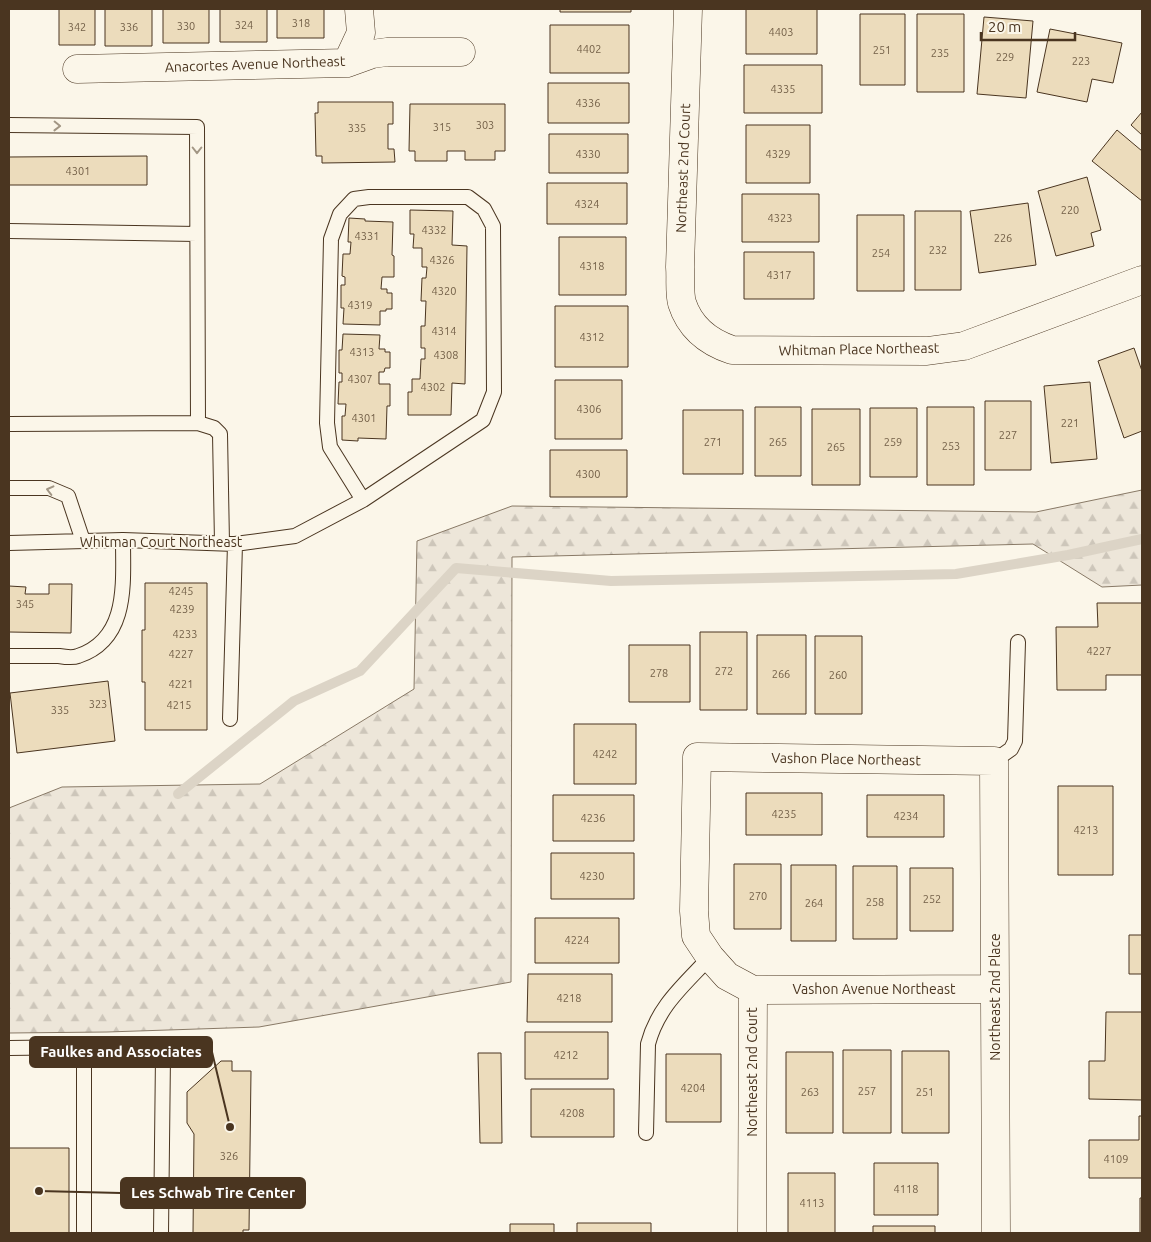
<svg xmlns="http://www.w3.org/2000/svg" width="1151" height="1242" font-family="Ubuntu,sans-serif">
<defs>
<pattern id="forest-firs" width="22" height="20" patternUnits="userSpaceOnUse" patternTransform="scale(1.25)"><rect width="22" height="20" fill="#ede6d9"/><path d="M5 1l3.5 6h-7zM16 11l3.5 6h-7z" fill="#cdc6ba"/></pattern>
</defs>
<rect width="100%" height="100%" fill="#fbf6e9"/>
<path fill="url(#forest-firs)" stroke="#887966" d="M1142 490V585L1102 587 1033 544 512 557 511 982 259 1027 107 1032 9 1033V808L62 787 260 784 414 689 417 541 512 506 1036 512Z"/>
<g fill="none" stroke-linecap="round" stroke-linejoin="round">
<path stroke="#dcd4c6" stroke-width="10" d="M178 794 294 701 360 671 456 568 611 581 956 574 1068 555 1142 539"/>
</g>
<path fill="#ecdcbc" stroke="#4a3520" d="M59 9H95V45H59Z
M105 9H152V46H105Z
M163 9H209V43H163Z
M220 9H267V42H220Z
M277 9H324V38H277Z
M560 9H631V12H560Z
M746 9H817V54H746Z
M860 14H905V85H860Z
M917 14H964V92H917Z
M984 17 1033 21 1026 98 977 94Z
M550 25H629V73H550Z
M1050 29 1122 43 1113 83 1092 79 1087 102 1037 92Z
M744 65H822V113H744Z
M548 83H629V123H548Z
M318 102H393V124H388V149H394L395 162 322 163V156H316L315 113H318Z
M410 104H505V151H495V160H465V151H447V161H415V151H409Z
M1142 112V135L1131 125Z
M746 125H810V183H746Z
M1117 130 1142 151V201L1092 161Z
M549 134H628V173H549Z
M147 156V185H9V157Z
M1087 177 1101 230 1091 233 1094 246 1056 256 1038 191Z
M547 183H627V224H547Z
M742 194H819V242H742Z
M1028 203 1036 265 979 273 970 211Z
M410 210 453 211 452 245 467 246 465 384 452 383 451 415H408V392H412V379H420L421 359H425V348H421V326H425L426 301H421L422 278H426L427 267H422V248H413L414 234H410Z
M915 211H961V290H915Z
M857 215H904V291H857Z
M349 218 365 219V221L393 222 392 255 394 256V277H382L381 289H387V293H392V309H386V311H380V325L343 324 344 308H341V285H345V277L342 276 343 254H350L351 242H348Z
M559 237H626V295H559Z
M744 252H814V299H744Z
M555 306H628V367H555Z
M343 334 380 335 379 349H385V352H390V368H385L384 372H379V384H390V406H387L386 439 358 438V441L342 440V416H345L346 404H338L339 382H342V373H339V350H342Z
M1134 348 1142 371V431L1124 438 1098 361Z
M555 380H622V439H555Z
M1090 382 1097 459 1051 463 1044 386Z
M985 401H1031V470H985Z
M755 407H801V476H755Z
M927 407H974V485H927Z
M870 408H917V477H870Z
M812 409H860V485H812Z
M683 410H743V474H683Z
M550 450H627V497H550Z
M145 583H207V730H145V682H142V630H145Z
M49 584H72L71 633 9 632V586L26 587 25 594H49Z
M1097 603H1142V675H1106V690H1057L1056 627H1098Z
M700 632H747V710H700Z
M757 635H806V714H757Z
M815 636H862V714H815Z
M629 645H690V702H629Z
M108 681 115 741 17 753 10 693Z
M574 724H636V784H574Z
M1058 786H1113V875H1058Z
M746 793H822V835H746Z
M553 795H634V841H553Z
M867 795H944V837H867Z
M551 853H634V899H551Z
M734 864H781V929H734Z
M791 865H836V941H791Z
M853 866H897V939H853Z
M910 868H953V931H910Z
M535 918H619V963H535Z
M1129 935H1142V974H1129Z
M528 974H612V1022H527Z
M1106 1012H1142V1100L1089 1099V1061H1105Z
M525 1032H608V1079H525Z
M843 1050H891V1133H843Z
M902 1051H949V1133H902Z
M786 1052H833V1133H786Z
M478 1053H501L502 1143H480Z
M666 1054H721V1122H666Z
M221 1061H232V1071H251L249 1230H243V1233H193L194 1134 187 1123V1092Z
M531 1089H614V1137H531Z
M1139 1116H1142V1178H1089V1140H1139Z
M9 1148H69V1233H9Z
M874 1163H938V1215H874Z
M788 1173H835V1233H788Z
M1140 1198H1142V1233H1140Z
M577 1223H651V1233H577Z
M510 1224H554V1233H510Z
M873 1226H935V1233H873Z"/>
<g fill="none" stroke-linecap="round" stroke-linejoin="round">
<defs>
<path id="lane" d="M9 125 197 127 198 423 9 424
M9 231 197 234
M198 423 214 428 220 434 222 543
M9 488H49L68 496 83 541
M9 543 123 540 235 544 295 536 363 500 483 420 494 392 493 226 484 209 468 197H369L354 199 340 214 331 239 327 423 330 447 363 500
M9 656C26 656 42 656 59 656 65 657 73 658 78 656 129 639 123 583 123 540
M230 719 235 544
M994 761 1011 749 1015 741 1018 642
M9 1048 84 1047V1233
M646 1133 648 1044C658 1006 684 985 710 957
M161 1233 163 1055"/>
<path id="street" d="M688 9 680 267C681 278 679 292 682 303 690 328 708 342 732 350L927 351 964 346 1142 280
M347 63 361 33 359 9
M77 69 347 63 372 54 387 52H461
M753 990 995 989
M752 1233 753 990 727 976 710 957 696 936 694 911 697 757 994 761 996 1233"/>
</defs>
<use href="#lane" stroke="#4a3520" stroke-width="16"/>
<use href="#street" stroke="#4a3520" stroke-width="29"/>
<use href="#lane" stroke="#fbf6e9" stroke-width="14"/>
<use href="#street" stroke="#fbf6e9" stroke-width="28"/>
</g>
<defs><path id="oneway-chevron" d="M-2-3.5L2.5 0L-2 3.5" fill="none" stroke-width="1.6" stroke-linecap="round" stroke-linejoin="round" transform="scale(1.25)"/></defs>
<g stroke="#a29684">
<use href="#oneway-chevron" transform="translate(57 126) rotate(1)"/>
<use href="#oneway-chevron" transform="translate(197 150) rotate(90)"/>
<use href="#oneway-chevron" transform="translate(50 490) rotate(-166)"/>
</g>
<g text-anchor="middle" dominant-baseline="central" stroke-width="4" stroke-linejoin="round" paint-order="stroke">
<g font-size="11" fill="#725f47">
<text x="301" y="23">318</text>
<text x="244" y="25">324</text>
<text x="186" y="26">330</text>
<text x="77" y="27">342</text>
<text x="129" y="27">336</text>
<text x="781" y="32">4403</text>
<text x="589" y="49">4402</text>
<text x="882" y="50">251</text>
<text x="940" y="53">235</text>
<text x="1005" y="57">229</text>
<text x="1081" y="61">223</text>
<text x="783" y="89">4335</text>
<text x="588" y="103">4336</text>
<text x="485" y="125">303</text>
<text x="442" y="127">315</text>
<text x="357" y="128">335</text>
<text x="588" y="154">4330</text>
<text x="778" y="154">4329</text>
<text x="78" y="171">4301</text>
<text x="587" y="204">4324</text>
<text x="1070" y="210">220</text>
<text x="780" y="218">4323</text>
<text x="434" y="230">4332</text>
<text x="367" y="236">4331</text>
<text x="1003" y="238">226</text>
<text x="938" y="250">232</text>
<text x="881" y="253">254</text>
<text x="442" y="260">4326</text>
<text x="592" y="266">4318</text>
<text x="779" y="275">4317</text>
<text x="444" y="291">4320</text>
<text x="360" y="305">4319</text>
<text x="444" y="331">4314</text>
<text x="592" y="337">4312</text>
<text x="362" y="352">4313</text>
<text x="446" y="355">4308</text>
<text x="360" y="379">4307</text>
<text x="433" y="387">4302</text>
<text x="589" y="409">4306</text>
<text x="364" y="418">4301</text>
<text x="1070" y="423">221</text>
<text x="1008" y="435">227</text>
<text x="713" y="442">271</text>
<text x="778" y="442">265</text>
<text x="893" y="442">259</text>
<text x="951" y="446">253</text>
<text x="836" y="447">265</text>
<text x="588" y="474">4300</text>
<text x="181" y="591">4245</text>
<text x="25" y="604">345</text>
<text x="182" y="609">4239</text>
<text x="185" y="634">4233</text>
<text x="1099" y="651">4227</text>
<text x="181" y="654">4227</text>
<text x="724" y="671">272</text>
<text x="659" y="673">278</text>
<text x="781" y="674">266</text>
<text x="838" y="675">260</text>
<text x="181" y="684">4221</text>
<text x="98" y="704">323</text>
<text x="179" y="705">4215</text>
<text x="60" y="710">335</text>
<text x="605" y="754">4242</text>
<text x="784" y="814">4235</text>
<text x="906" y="816">4234</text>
<text x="593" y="818">4236</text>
<text x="1086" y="830">4213</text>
<text x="592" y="876">4230</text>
<text x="758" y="896">270</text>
<text x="932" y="899">252</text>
<text x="875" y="902">258</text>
<text x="814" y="903">264</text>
<text x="577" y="940">4224</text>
<text x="569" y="998">4218</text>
<text x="566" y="1055">4212</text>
<text x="693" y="1088">4204</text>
<text x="867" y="1091">257</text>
<text x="810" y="1092">263</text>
<text x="925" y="1092">251</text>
<text x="572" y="1113">4208</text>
<text x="229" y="1156">326</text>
<text x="1116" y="1159">4109</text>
<text x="906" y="1189">4118</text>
<text x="812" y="1203">4113</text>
</g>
<g font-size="14" fill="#4a3520" stroke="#fbf6e9">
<text transform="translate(255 64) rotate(-2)">Anacortes Avenue Northeast</text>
<text transform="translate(683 168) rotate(-88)">Northeast 2nd Court</text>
<text transform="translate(859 349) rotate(-1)">Whitman Place Northeast</text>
<text x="161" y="542">Whitman Court Northeast</text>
<text transform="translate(846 759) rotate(1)">Vashon Place Northeast</text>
<text x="874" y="989">Vashon Avenue Northeast</text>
<text transform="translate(995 997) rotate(-90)">Northeast 2nd Place</text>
<text transform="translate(752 1072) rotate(-90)">Northeast 2nd Court</text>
</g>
</g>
<path fill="none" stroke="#4a3520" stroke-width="2" d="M230 1127L212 1052M39 1191L121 1193"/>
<g fill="#4a3520" stroke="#fbf6e9" stroke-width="2">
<circle cx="230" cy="1127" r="5"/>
<circle cx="39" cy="1191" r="5"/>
</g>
<g fill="#4a3520" stroke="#4a3520" stroke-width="2">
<rect x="30" y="1037" width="182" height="30" rx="5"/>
<rect x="121" y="1178" width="184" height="30" rx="5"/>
</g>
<g font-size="15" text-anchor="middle" font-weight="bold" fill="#fff">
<text x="121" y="1057">Faulkes and Associates</text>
<text x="213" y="1198">Les Schwab Tire Center</text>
</g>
<rect width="1151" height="1242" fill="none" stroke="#4a3520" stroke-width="20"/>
<path d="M981 32v8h94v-8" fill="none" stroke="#4a3520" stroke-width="2.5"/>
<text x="988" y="32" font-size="15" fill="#4a3520" stroke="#fbf6e9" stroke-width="4" paint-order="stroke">20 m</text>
</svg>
